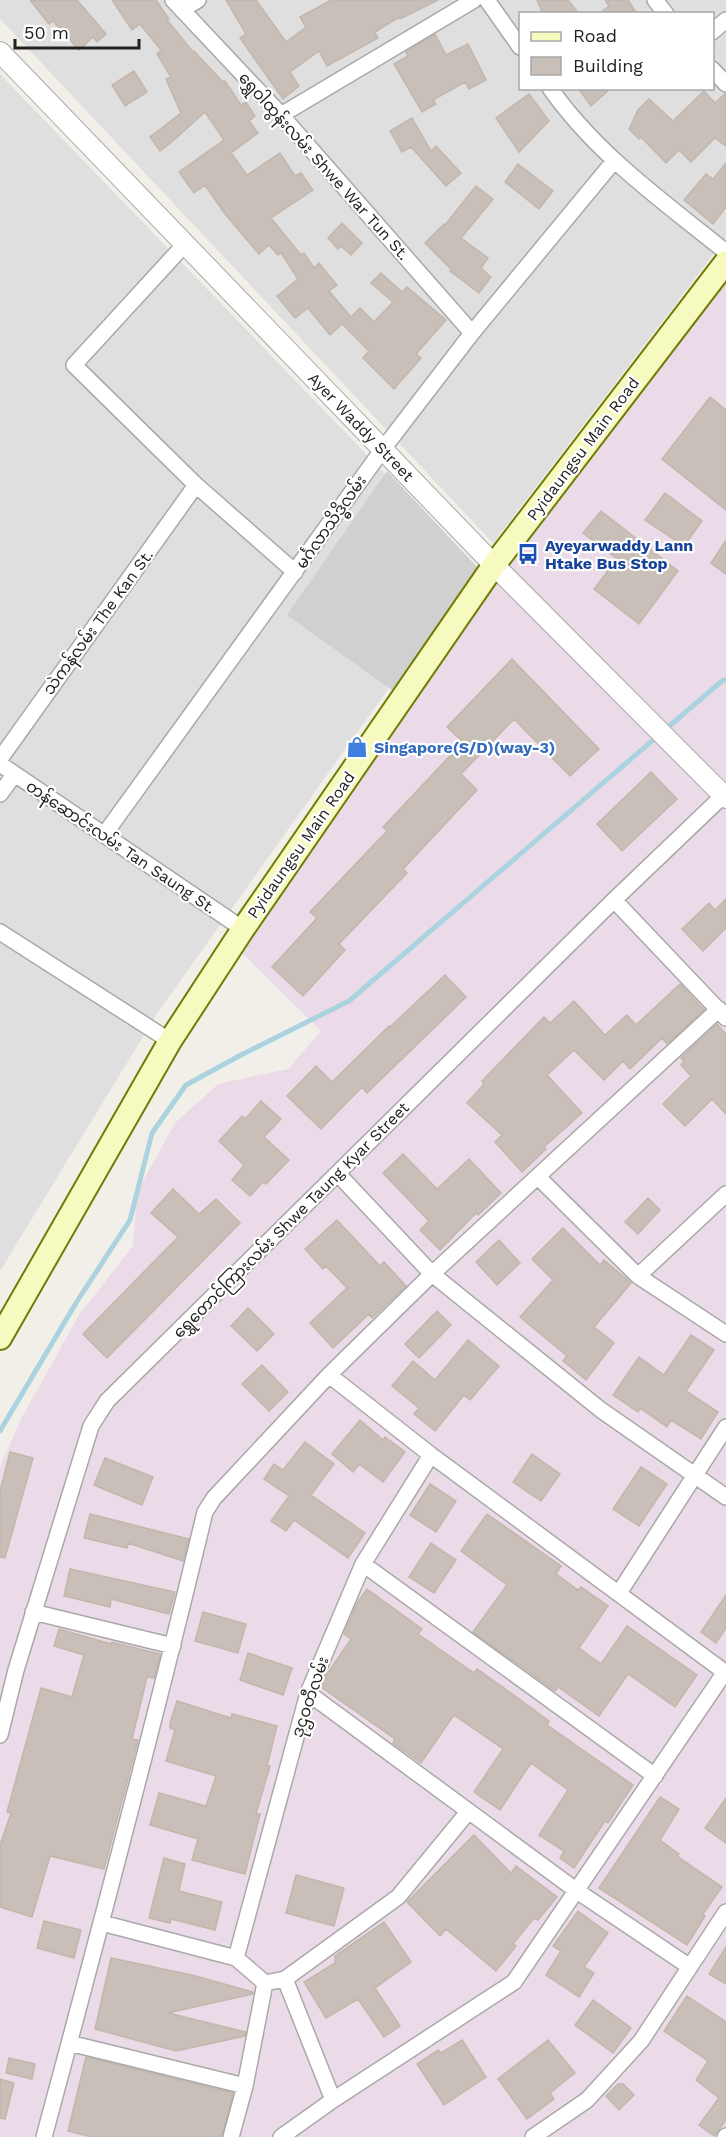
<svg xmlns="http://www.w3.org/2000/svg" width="726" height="2137" font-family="'Work Sans','Noto Sans Myanmar',sans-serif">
<rect width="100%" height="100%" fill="#f2efe9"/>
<path fill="#e0dfdf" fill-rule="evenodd" d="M0 0H726V238L493 543 0 19ZM520 14H712V88H520Z
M0 74 475 567 158 1012 0 1271Z"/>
<path fill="#ebdbe8" d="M726 262V2137H0V1467L21 1419 79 1315 133 1246 137 1192 175 1123 218 1084 288 1069 321 1031 233 944Z"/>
<path fill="#d0d0d0" d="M387 471 478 568 392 690 287 615Z"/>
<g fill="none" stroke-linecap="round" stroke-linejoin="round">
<path stroke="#aad3df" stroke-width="5" d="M0 1431 76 1303 130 1220 152 1133 186 1085 241 1055 349 1001 723 680H726"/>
</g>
<path fill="#c7bfb8" stroke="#c4b6ab" stroke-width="1.5" d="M30 0H77L106 34 97 42 93 37 79 50 53 21 49 24Z
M112 0H156L169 19 167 20 193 52 194 51 223 82 225 81 241 105 246 102 255 116 249 121 258 133 231 153 247 175 280 153 295 176 301 173 313 190 271 218 301 255 304 253 314 268 319 263 337 285 329 291 351 317 360 308 374 322 393 302 371 283 381 273 402 292 407 287 446 320 416 354 421 358 394 389 363 358 369 351 342 324 330 335 308 308 295 318 277 296 298 279 281 253 278 255 269 245 259 254 225 214 205 185 194 193 179 172 224 140 205 112 174 140 160 151 150 137 181 113 166 79 171 77 157 54 161 50 140 24 132 30Z
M226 0H256L286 42 306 27 300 17 331 0H438L400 19 399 17 375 32 378 38 327 66 319 51 290 72 299 86 283 99 240 38 246 34Z
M537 0H568L579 14H543Z
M605 0H628L637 14H599L609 6Z
M435 34 446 55 468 44 486 80 469 89 465 82 433 100 436 104 422 112 394 64 408 56 406 52Z
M134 71 147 92 125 106 112 85Z
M578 88H611L591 106Z
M704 91 715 103 726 93V146L715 138 691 162 679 150 666 163 641 137 639 139 629 129 638 110 649 99 673 121Z
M529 94 549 121 519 152 496 118Z
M412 118 431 151 436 146 461 173 446 186 411 147 402 152 390 131Z
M726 163V207L713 224 684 200 706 174 713 179Z
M518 164 553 191 539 209 505 182Z
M476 186 493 199 461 238 488 258 481 268 491 277 479 293 450 271 451 269 425 243 444 224 445 225Z
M342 223 362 243 351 255 341 246 338 249 328 238Z
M710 397 726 410V510L662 459Z
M665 493 702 521 684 546 645 520Z
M601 511 678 571 639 624 594 589 617 559 583 533Z
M726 540V574L711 563Z
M512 659 599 749 570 776 514 719 461 774 477 790 403 869 407 873 339 944 345 950 303 996 272 967 317 918 310 912 387 831 383 827 463 742 447 727Z
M651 772 677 799 622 851 597 824Z
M726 899V928L703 951 682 929 709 903 715 910Z
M445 975 466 997 367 1093 362 1087 321 1129 287 1096 316 1066 332 1082 389 1026 390 1027Z
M680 984 704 1010 667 1044 662 1038 630 1069 623 1061 604 1080 574 1050 547 1075 582 1113 544 1147 546 1149 522 1172 495 1142 502 1135 467 1103 484 1084 482 1081 544 1017 550 1023 574 1001 605 1035 627 1015 636 1025Z
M717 1024 726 1034V1114L712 1099 685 1126 663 1104 691 1076 681 1065 684 1061 681 1058Z
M261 1101 281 1119 264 1137 289 1160 266 1184 263 1182 250 1196 232 1180 244 1165 219 1141 242 1116 245 1119Z
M403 1154 437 1189 469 1159 501 1193 478 1215 476 1213 440 1250 420 1230 429 1221 383 1173Z
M173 1189 199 1214 216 1199 240 1223 107 1358 83 1334 178 1237 151 1213Z
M648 1198 660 1210 638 1234 625 1222Z
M337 1220 380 1266 384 1262 406 1286 372 1318 369 1314 333 1348 310 1323 347 1288 326 1266 323 1269 305 1249Z
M563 1228 600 1265 604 1260 631 1283 594 1327 614 1343 586 1380 563 1361 567 1356 520 1317 553 1280 532 1259Z
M499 1240 520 1263 497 1285 476 1262Z
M248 1308 274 1334 257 1351 231 1326Z
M437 1311 451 1325 419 1358 405 1344Z
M691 1335 714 1350 686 1391 718 1412 701 1439 671 1420 667 1427 640 1408 638 1412 613 1395 639 1357 664 1375Z
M468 1340 499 1366 470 1400 464 1395 435 1431 414 1414 419 1408 392 1386 413 1361 435 1380Z
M262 1365 288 1392 269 1411 242 1384Z
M360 1420 383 1440 385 1437 405 1452 383 1482 359 1464 353 1472 332 1454Z
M305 1442 334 1464 311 1495 365 1533 348 1558 294 1520 286 1531 271 1521 289 1496 264 1479 274 1464 283 1470Z
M10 1452 33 1458 5 1558 0 1557V1491Z
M532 1454 560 1474 541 1501 513 1482Z
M105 1458 153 1477 142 1505 94 1485Z
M641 1467 667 1484 639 1526 613 1509Z
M430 1484 456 1501 436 1532 410 1515Z
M90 1514 189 1539 183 1561 128 1543 127 1548 84 1538Z
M487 1514 561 1566 556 1574 578 1590 581 1587 608 1606 579 1648 601 1664 627 1626 697 1675 675 1707 628 1674 599 1716 558 1687 555 1691 473 1632 507 1585 461 1551Z
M431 1543 456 1560 434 1593 409 1577Z
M70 1569 175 1592 169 1614 111 1599 110 1607 64 1596Z
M367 1589 422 1629 418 1634 474 1673 477 1669 504 1688 549 1721 547 1725 633 1785 608 1823 605 1821 574 1868 560 1858 564 1851 539 1835 568 1790 531 1763 500 1810 474 1792 503 1749 454 1715 421 1763 393 1743 395 1739 321 1687 327 1674 351 1639 344 1634 357 1603Z
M726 1595V1628L716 1643 701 1632Z
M203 1612 246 1624 238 1653 195 1641Z
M59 1629 111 1644 112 1642 160 1654 154 1678 147 1677 132 1739 138 1740 104 1869 50 1856 32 1917 0 1907V1845L11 1813 7 1812 41 1688 72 1697 84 1655 54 1646Z
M248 1653 292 1668 283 1695 240 1680Z
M177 1701 231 1718 232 1714 277 1726 267 1766H270L256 1814H260L245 1874 192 1860 198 1839 150 1825 159 1793 206 1806 216 1776 166 1761 175 1730 170 1728V1723Z
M660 1797 679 1809 660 1840 679 1854 677 1856 722 1887 703 1914 705 1916 687 1945 599 1888Z
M726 1798V1843L705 1828Z
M474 1835 511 1873 516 1866 557 1897 538 1920 534 1918 513 1944 516 1946 496 1971 446 1929 440 1936 407 1902Z
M164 1858 185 1864 179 1891 222 1902 215 1930 171 1919 170 1923 149 1918Z
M296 1875 344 1888 334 1926 286 1913Z
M578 1911 608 1933 584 1967 594 1973 579 1997 546 1975 561 1951 553 1946Z
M44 1921 81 1930 74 1958 37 1948Z
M384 1922 411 1962 375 1988 400 2026 384 2037 358 1999 326 2018 304 1982 335 1963V1956Z
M726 1947V1984L709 1974Z
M111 1958 192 1975 253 1992V1994L168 2013 246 2032 245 2036 176 2051 95 2029Z
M687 1996 726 2022V2120L714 2136 699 2125 719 2098 696 2080 708 2061 664 2031Z
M593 2000 631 2028 613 2053 575 2025Z
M462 2040 486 2077 444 2105 417 2064 438 2050 441 2053Z
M548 2040 575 2073 550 2093 554 2099 527 2119 498 2079Z
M86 2057 233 2093 222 2137H92L68 2131Z
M9 2058 35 2064 32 2079 6 2073Z
M0 2079 14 2083 5 2119 0 2118Z
M618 2084H623L634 2095 619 2110 606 2096Z"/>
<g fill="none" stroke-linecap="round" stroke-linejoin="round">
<defs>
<path id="minor" d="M173 0 281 115 472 333
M487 0 520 47
M655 0 666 14
M182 10 198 0
M712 32 726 20
M712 69 726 84
M550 88C596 154 664 202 726 252
M281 115 474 0
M185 244 74 365 196 485 295 572
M0 759 196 485
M0 764 243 929
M0 794 14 775
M104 835 383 449 472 333 614 161
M614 900 726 1018
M0 932 170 1041
M338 1174 432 1274 601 1410 726 1497
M538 1177 638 1276 726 1334
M638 1276 726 1194
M329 1375 431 1455 726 1673
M363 1564 655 1776
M619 1593 726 1427
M33 1612 173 1646
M308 1693 577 1891 690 1967
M0 1735 16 1670 91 1426 107 1401 614 900 726 793
M102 1923 236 1958 265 1983
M236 1958 308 1693 363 1564 431 1455
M285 1979 333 2100
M69 2043 245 2086
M44 2137C100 1929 155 1721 205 1512L214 1498 329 1375 432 1274 719 1009
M231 2137 245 2086 265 1983 285 1979 398 1897 468 1812
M281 2137 333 2100 514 1982 725 1672
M533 2137 587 2100 641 2041 726 1912
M725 2137 726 2136"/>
<path id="tertiary" d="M0 52 494 565 726 798"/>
<path id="secondary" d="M0 1338 170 1041 243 929 494 565 726 262"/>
</defs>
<use href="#minor" stroke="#a9a9a9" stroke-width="18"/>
<use href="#tertiary" stroke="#a9a9a9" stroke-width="22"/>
<use href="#secondary" stroke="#707d05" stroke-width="26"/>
<use href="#minor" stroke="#fff" stroke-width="15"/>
<use href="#tertiary" stroke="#fff" stroke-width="20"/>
<use href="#secondary" stroke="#f7fabf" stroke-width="22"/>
</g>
<defs>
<symbol id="bus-bare" viewBox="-9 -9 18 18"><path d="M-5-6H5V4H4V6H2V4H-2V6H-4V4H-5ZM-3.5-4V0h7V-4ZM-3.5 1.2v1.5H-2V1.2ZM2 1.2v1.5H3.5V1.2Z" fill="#1a4fb4" stroke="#fff" stroke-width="2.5" paint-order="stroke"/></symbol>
<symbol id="shop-bare" viewBox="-9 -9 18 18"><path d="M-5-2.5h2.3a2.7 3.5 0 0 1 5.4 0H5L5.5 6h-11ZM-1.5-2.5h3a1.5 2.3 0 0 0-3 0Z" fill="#3f7fe0" stroke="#fff" stroke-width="2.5" paint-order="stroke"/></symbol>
</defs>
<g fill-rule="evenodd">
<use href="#bus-bare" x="513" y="539" width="30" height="30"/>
<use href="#shop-bare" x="342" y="732" width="30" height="30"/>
</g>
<g text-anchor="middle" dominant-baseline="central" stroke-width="4.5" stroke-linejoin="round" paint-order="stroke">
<g font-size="16" fill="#222" stroke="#fff">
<text transform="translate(324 166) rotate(48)">ရွှေဝါထွန်းလမ်း Shwe War Tun St.</text>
<text transform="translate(361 427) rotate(46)">Ayer Waddy Street</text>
<text transform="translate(583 449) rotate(-53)">Pyidaungsu Main Road</text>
<text transform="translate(331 522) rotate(-55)">မင်္ဂလာသိဒ္ဓိလမ်း</text>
<text transform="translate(98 622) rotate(-54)">သဲကန်လမ်း The Kan St.</text>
<text transform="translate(301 845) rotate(-55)">Pyidaungsu Main Road</text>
<text transform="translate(121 847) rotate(34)">တန်ဆောင်းလမ်း Tan Saung St.</text>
<text transform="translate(291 1220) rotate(-45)">ရွှေတောင်ကြားလမ်း Shwe Taung Kyar Street</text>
<text transform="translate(310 1697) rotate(-71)">ဒုဌဝတီလမ်း</text>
</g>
<g font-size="16" font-weight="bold" fill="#164399" stroke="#fff" text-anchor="start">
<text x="545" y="545">Ayeyarwaddy Lann<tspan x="545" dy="18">Htake Bus Stop</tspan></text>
</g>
<g font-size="16" font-weight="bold" fill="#366cbe" stroke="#fff" text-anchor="start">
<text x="374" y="747">Singapore(S/D)(way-3)</text>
</g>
</g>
<rect x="519" y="12" width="195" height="78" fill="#ffffff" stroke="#a7a7a7" stroke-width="1.5"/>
<rect x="531" y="32" width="30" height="9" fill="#f7fabf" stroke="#a7a7a7" stroke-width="1.5"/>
<text x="573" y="42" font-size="18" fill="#222222">Road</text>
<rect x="531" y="57" width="30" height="18" fill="#c7bfb8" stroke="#a7a7a7" stroke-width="1.5"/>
<text x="573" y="72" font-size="18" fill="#222222">Building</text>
<path d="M15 39v9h124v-9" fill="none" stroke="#222222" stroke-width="3"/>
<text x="24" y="39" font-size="18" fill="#222222" stroke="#ffffff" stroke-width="4.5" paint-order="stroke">50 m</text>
</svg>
